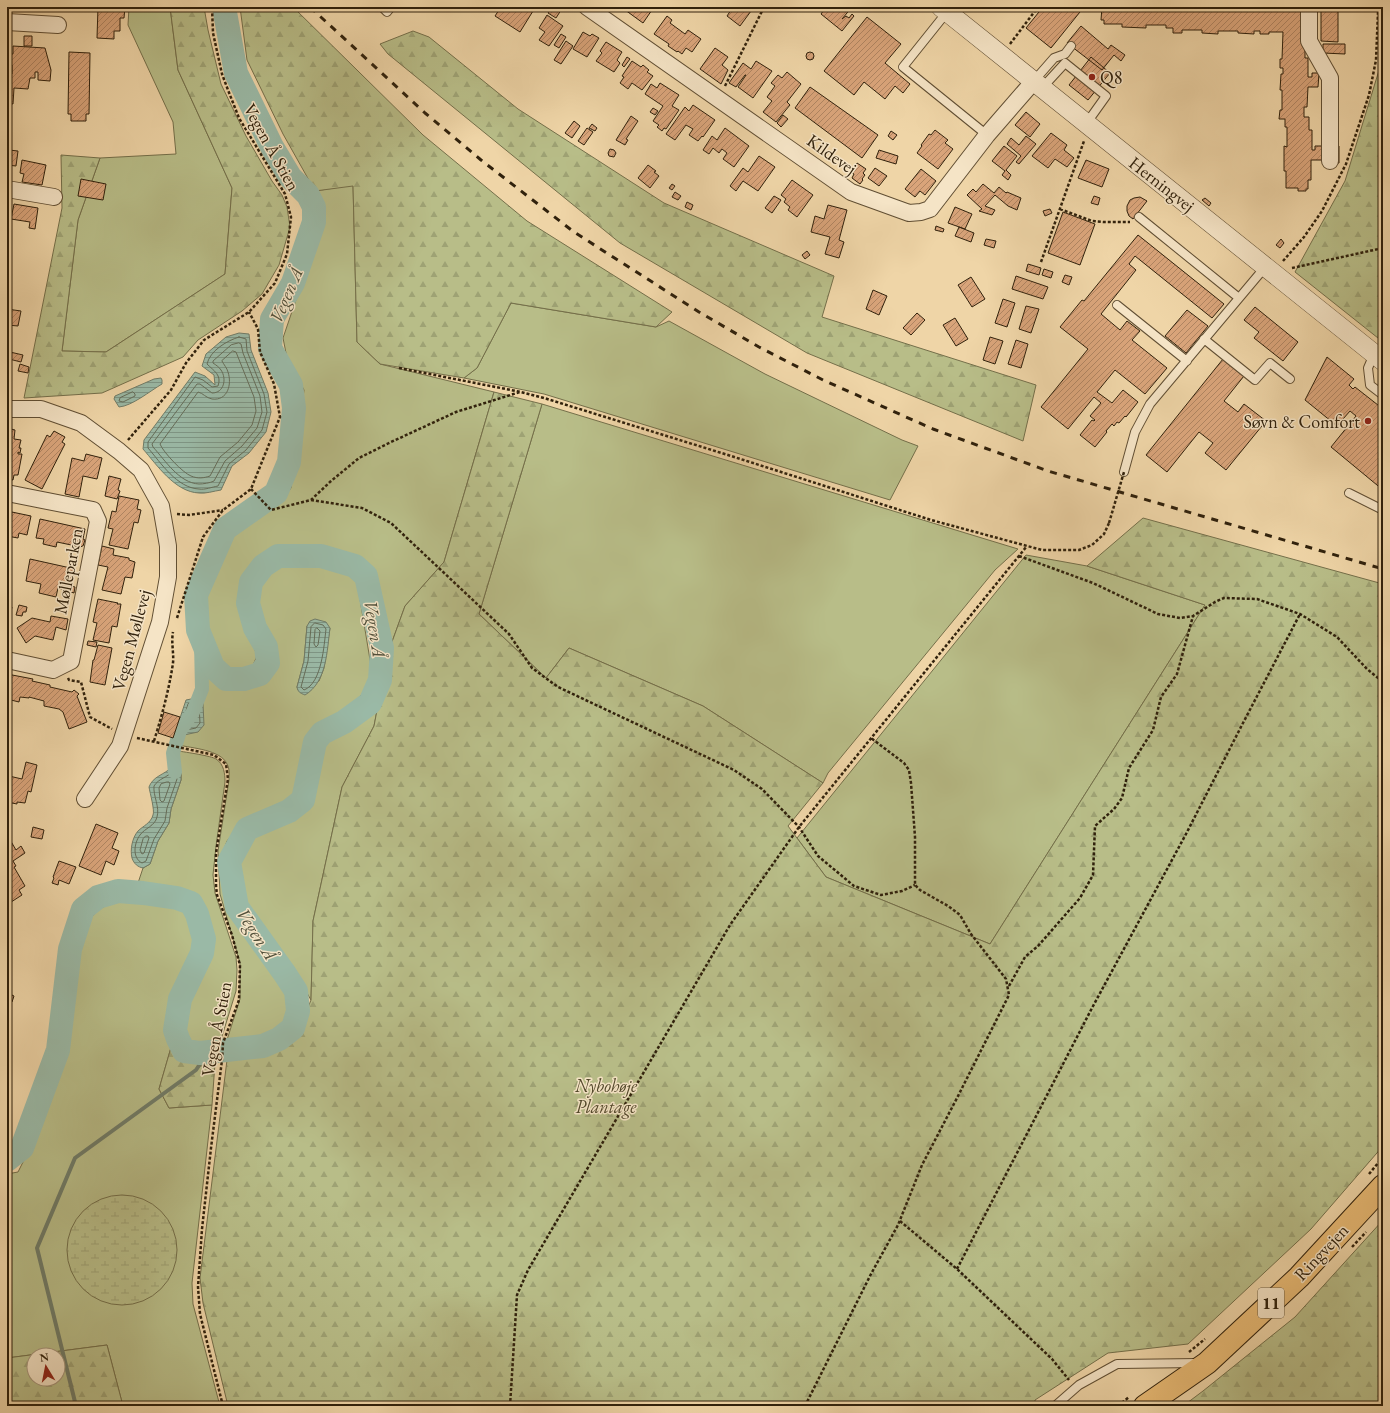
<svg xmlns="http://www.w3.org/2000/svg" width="1390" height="1413" font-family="'EB Garamond',serif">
<defs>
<pattern id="forest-firs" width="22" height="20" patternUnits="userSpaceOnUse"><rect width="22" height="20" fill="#b8bd88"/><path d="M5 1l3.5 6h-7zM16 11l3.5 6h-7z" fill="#9ea274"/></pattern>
<pattern id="wetland-marsh" width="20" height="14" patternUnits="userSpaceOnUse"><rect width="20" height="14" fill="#b8bd88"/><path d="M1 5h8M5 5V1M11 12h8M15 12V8" fill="none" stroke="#9ea274"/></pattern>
<pattern id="water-rules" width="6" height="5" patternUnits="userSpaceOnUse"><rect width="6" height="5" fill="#9ab9a6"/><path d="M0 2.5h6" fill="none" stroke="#7e9686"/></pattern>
<pattern id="building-hatch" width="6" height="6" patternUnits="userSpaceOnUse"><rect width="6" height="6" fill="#d9a47a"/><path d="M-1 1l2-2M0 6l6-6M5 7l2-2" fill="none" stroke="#b08562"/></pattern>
</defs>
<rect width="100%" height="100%" fill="#efd5a7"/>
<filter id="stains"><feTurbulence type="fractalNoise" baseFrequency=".005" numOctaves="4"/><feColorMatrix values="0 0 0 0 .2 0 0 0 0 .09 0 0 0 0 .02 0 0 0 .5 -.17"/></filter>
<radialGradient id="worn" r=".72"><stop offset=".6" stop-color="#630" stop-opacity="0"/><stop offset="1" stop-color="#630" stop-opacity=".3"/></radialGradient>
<path fill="#b8bd88" stroke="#746f4a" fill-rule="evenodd" d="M129 7H170L178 70 232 188 225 274 106 352 62 351 78 220 100 158 176 154 173 122 128 25Z
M353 185 357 342 380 364 494 392 444 562 405 606 388 653 378 587 371 569 362 561 299 547 274 551 251 571 240 592 242 611 257 656 253 665 247 671 238 673H231L222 666 207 635 204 597 229 537 281 501 291 488 304 390 287 358 283 338 323 220V209L315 191Z
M511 303 656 327 669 321 765 374 902 440 918 446 890 500 544 394 464 378 477 368Z
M542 404 1018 549 995 570 828 773 823 783 703 706 569 648 546 678 479 614Z
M1026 555 1087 566 1205 605 990 944 826 877 797 838Z
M311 563 350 575 357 581 372 672 365 691 342 714 323 723 312 730 306 743 296 792 290 802 282 807 252 818 240 825 227 841 222 855 225 895 245 931 256 946 285 980 288 989 289 1002 286 1022 282 1029 270 1037 226 1043 240 999V963L220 894 218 851 229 780C229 775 230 769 227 764 221 750 192 748 178 745L182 732 184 734 203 704 201 699 204 690 203 662 219 684 230 689 267 681C271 673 279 659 276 649 274 644 269 642 267 637 260 624 248 598 256 585 260 578 267 572 272 565L282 564ZM307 626 330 628 324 668 319 681 298 690 297 687 304 661Z
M379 700 374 726 342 787 313 921 311 1000 290 964 244 904 236 873 238 855 246 841 261 829 298 812 306 804 318 753 323 743 364 718Z
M178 751C185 752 212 756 216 759 224 764 225 774 225 782L216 846 213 875 215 893 236 957 237 970 236 991 219 1046 196 1048 189 1046 184 1039 183 1029 191 989 209 956 210 934 203 911 198 899 190 894 181 891 137 886 143 868 150 864 158 841 169 823 171 809 181 780V774L174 753Z
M134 900 185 906 191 915 198 942 173 1003 172 1044 159 1089 169 1108 212 1105 192 1283 193 1304 220 1406H123L107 1345 7 1358V1174L18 1172 29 1150 63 1047 79 942 88 921 98 910 114 901Z"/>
<path fill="url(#forest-firs)" stroke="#746f4a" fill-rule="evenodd" d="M170 7H204L208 30 221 84 246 136 272 181 282 195 287 207 290 227 279 265 262 294 242 311 198 340 183 357 102 393 24 398 62 208 61 155 100 158 78 220 62 351 106 352 225 274 232 188 178 70Z
M240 7H293L423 135 527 221 672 312 656 327 511 303 477 368 464 378 380 364 357 342 353 186 315 191 283 134 247 60Z
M413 31 429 37 518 109 664 203 834 276 822 317 1036 385 1023 441 807 353 620 243 388 54 380 44Z
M1383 42V342L1295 272 1345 181 1380 67Z
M494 392 542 404 479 614 546 678 569 648 703 706 823 783 788 826 826 877 990 944 1205 605 1087 566 1143 518 1383 584V1146L1311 1229 1188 1344 1108 1353 1035 1400V1406H228L203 1303 200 1278 227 1060 276 1051 298 1032 311 1000 313 921 342 787 374 726 388 653 405 606 444 562Z
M172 1044 182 1061 215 1063 212 1105 169 1108 159 1089Z
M1383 1220V1406H1183L1203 1391 1295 1317Z
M107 1345 123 1406H7V1358ZM34 1355H58V1379H34Z"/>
<path fill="url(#wetland-marsh)" stroke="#746f4a" d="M67 1250a55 55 0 1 1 110 0a55 55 0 1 1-110 0Z"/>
<path fill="url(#water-rules)" stroke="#707c68" d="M239 333 249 334 251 350 268 393 271 412 266 432 249 453 232 466 221 490C214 491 205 494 199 493 175 492 157 465 143 449L144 440 195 372 205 376 215 385 214 375 202 366 206 354 226 337Z
M161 378 162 380V384C150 391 132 406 119 407L114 399 115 396 154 379Z
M315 619 326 622 330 628C327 650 327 682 305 695 300 693 298 692 297 687L304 661 307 626 310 621Z
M191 699H201L203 704 204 725 198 732 184 735 177 727 186 700Z
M171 753H174L181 774V780L171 809 169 823 158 841 150 864 143 868C138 867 134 864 132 858 130 850 132 838 138 831 143 826 151 823 153 815 155 811 150 793 149 787 153 776 164 775 172 767Z"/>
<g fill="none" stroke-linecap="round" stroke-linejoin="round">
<path stroke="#656d59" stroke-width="1" d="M239 337 246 339 247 351 264 394 267 412 262 430 246 450 229 464 218 486C212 487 205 490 199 489 177 488 161 463 148 448V442L195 377 203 380 212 387 218 386C222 375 214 371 207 364 210 351 226 341 239 337Z
M239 343 241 344 243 353 260 396 262 412 257 428 242 446 225 461 214 481C210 483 203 484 199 484 179 483 165 460 153 447L152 444 197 384H200L212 393C224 393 227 379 221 370 219 367 216 365 213 363V361L231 345Z
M233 351 236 352 254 397 256 411 252 425 238 442 220 457 210 476C204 478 198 479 191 476 183 473 163 452 160 444L198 392C203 393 206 398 212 399 228 401 232 384 228 372 227 368 224 365 222 361Z
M133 392 135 394V396L123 402 119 401 120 398Z
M315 623 323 625 326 629C324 645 322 683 304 690L301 687 308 661 311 627Z
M317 628 320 631 318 645 316 647 314 644 315 630Z
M192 703H198L199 705 200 723 196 728 186 730 182 725 188 704Z
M173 771 176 772 177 779 167 808 165 821 154 839 146 861 142 863C132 858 134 843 140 835 145 828 155 826 157 817 160 807 153 796 154 786 159 778 167 778 173 771Z
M167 782H169L170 784 164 801 162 802 160 800 159 788 161 784Z
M146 836H148L149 838 144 853 142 854 140 850 143 839Z"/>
<path stroke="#707c68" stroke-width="4" d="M76 1406 37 1248 75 1158 196 1070 208 1052"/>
<path stroke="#9ab9a6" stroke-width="14" d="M175 772 173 753 180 731 193 712 202 689 201 643 198 630"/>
<path stroke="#9ab9a6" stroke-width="24" d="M7 1160 22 1148 58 1050 70 949 83 909 98 897 118 891 143 893 177 898 191 903 197 914 204 939 202 953 180 999 175 1030 178 1039 184 1051 200 1053 263 1046 279 1039 293 1028 298 1011 296 991 285 974 237 907 229 862 247 829 289 811 303 800 315 742 322 733 344 722 370 703 380 680 382 648 366 576 355 566 321 556H278L263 566 251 582 248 603 255 628 266 647 268 663 260 674 244 679H226L213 667 198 630 196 595 225 529 276 493 289 462 294 408 291 385 270 348 272 319 293 283 314 222V207L308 195 290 177 272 147 236 73 224 7"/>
</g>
<path fill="url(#building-hatch)" stroke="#30210c" d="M44 7H68V8Z
M98 7H125L124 18H120V31H114V39L97 38Z
M501 7H509L512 9 513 7H527L533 11 520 32 495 16Z
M552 7H563L556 18 548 13Z
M621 7H654L643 23Z
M733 7H754L740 26 727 16Z
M826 7H852L842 19 846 16 849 18 852 14 854 16 842 31 821 14Z
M1043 7H1084L1051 48 1026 28Z
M1102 7H1271V9L1285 10V7H1302L1301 42H1305V58H1308V77H1312V73H1319L1318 87H1308L1307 107H1304V117H1309V130H1312V150H1315V146H1323L1322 160H1311V180H1308V189H1306V191H1298V188H1286V171H1284V146L1287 147V127H1285V119H1279L1280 110H1282V90H1280L1281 74H1283V68H1280V59H1282L1283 32H1269V34H1260V31H1254V34L1238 33V31H1218V34L1202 33V30H1182V33H1173V28H1166V25H1146V28L1122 27V24H1104V20H1101Z
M1321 7H1338V42L1321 41Z
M547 15 563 26 549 46 539 40 545 32 539 28Z
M667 16 672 20 670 23 685 34 688 30 701 39 692 52 686 48 682 54 678 51 677 52 668 46 669 44 654 34Z
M867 17 901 44 885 63 910 84 903 93 895 86 885 99 864 82 854 95 824 71Z
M1081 26 1108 49 1111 45 1125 55 1121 61 1114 55 1102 70 1067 43Z
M583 32 590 36 592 34 599 38 587 57 573 49Z
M7 34H9V54H13V46L45 48 51 70 50 81 38 80V72H35V78H30L28 89 14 88 13 104 7 103 8 74H12V65H8V62H7Z
M561 34 566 37 559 48 554 45Z
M24 36H32V46H24Z
M566 41 573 46 561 64 554 60Z
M606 42 622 52 617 60 620 63 614 72 596 61 602 53 600 51Z
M1323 44H1345V54L1323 53Z
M715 48 728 57 722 65 728 70 721 84 700 69Z
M806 56a4 4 0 1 1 8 0a4 4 0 1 1-8 0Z
M69 52 90 53 89 114H86V121H71V114H68Z
M627 57 630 59 624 67 622 65Z
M1091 57 1110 73 1088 100 1069 85Z
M632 61 641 67 643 65 649 70 647 72 653 76 642 90 632 83 628 89 620 83 624 77 622 76Z
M756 61 772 71 753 98 738 87 746 75H745L736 87 729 83 743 63 751 69Z
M787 72 801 84 787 102 790 105 776 122 763 112 772 101 767 97 775 86 771 83 778 75 782 78Z
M660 83 679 95 672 106 679 110 666 129 664 128 662 131 657 127 659 125 653 121 663 106 645 94 651 84 657 88Z
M810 87 878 135 862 158 795 108Z
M693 105 715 120 703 137 702 136 698 141 689 135 693 129 686 125 675 140 666 134 685 107 689 111Z
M653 108 658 111 655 115 650 112Z
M1026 112 1040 124 1030 137 1015 125Z
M783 115 788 119 781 127 777 123Z
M631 116 638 121 626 139 628 140 625 145 616 140Z
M574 121 580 126 572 138 565 133Z
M592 124 597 128 595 131 589 128Z
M587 128 593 132 584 145 578 141Z
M725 128 749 146 734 167 723 159 727 153 722 149 719 153 713 148 709 154 703 150 712 136 717 140Z
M935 130 948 140 945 143 953 149 938 169 917 153 922 146 921 145 929 134 931 135Z
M891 131 897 135 893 140 888 136Z
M1051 133 1067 145 1064 150 1074 158 1067 167 1055 159 1048 168 1032 156Z
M1026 136 1036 144 1019 164 1016 162 1021 156 1007 144 1011 138 1019 145Z
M1004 146 1017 156 1006 170 1011 175 1008 180 1002 175 1005 171 992 161Z
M1335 146H1339V163H1334Z
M610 149 614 150 616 153 614 157 609 156 608 153Z
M9 150 18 151 16 166 7 165Z
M879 150 898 156 896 164 876 158Z
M759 156 775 167 758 191 743 181 736 191 730 186 743 168 748 172Z
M22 160 46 165 42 185 22 182 24 174 20 173Z
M1086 160 1109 169 1102 187 1078 178Z
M857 163 866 169 863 173 865 175 862 179 863 180 860 184 852 178 854 174 852 173 855 169 854 168Z
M648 165 656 171 654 172 659 176 650 188 638 178Z
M875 168 887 176 879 186 868 178Z
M921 169 936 181 925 195 920 191 915 197 905 189Z
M81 179 106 184 103 200 78 196Z
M792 180 813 195 797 217 788 210 790 207 784 202 786 199 781 195Z
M672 184 675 186 672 190 669 188Z
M983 184 994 193 999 187 1006 193 1007 192 1021 198 1017 210 1008 206 995 195 985 206 995 210 992 215 979 211 982 209 967 195 973 189 976 192Z
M675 192 681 196 678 200 672 197Z
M774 196 781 200 772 213 765 208Z
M1094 196 1100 198 1098 205 1091 203Z
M1140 197 1147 201 1133 219 1129 216 1127 211V206L1130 200 1134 198Z
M1205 198 1211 203 1209 206 1202 200Z
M687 202 693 205 691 210 685 207Z
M14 204 38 208 35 229 29 228 30 222 11 219Z
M828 205 847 210 839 240 844 242 839 258 825 254 830 237 811 232 815 216 824 219Z
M955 207 972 214 965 229 948 223Z
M1050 209 1052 213 1045 216 1043 211Z
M1063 212 1095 224 1080 265 1048 253Z
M936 226 944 229 943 232 935 230Z
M959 227 974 233 971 242 955 236Z
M1138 235 1224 304 1212 318 1135 256 1129 264 1136 270 1101 314 1120 330 1127 321 1140 331 1132 340 1167 368 1145 394 1115 370 1097 392 1112 403 1123 390 1138 402 1126 417 1125 416 1119 423 1117 422 1114 426 1112 424 1106 431 1107 432 1095 447 1080 435 1092 420 1094 421 1095 420 1090 416 1101 403 1094 397 1068 429 1041 407 1088 349 1060 327 1082 300 1084 301Z
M986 239 996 241 994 248 984 245Z
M1281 239 1284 243 1280 248 1276 245Z
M807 251 810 255 805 259 802 255Z
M1028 264 1041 268 1039 275 1026 271Z
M1044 269 1053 272 1051 278 1042 275Z
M1065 275 1072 277 1069 285 1062 282Z
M1016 276 1048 287 1043 299 1012 289Z
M971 277 985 299 972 307 958 285Z
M873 290 887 296 879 315 866 309Z
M1003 299 1015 303 1007 327 995 323Z
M1026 306 1039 309 1031 333 1019 329Z
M1255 307 1298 342 1283 361 1254 338 1259 332 1244 320Z
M7 309 21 311 18 326 7 325Z
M1187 310 1208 326 1186 353 1165 336Z
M917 313 925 320 911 335 903 328Z
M955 318 968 339 956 346 943 325Z
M990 337 1003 341 995 364 983 360Z
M1016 340 1028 344 1021 368 1008 364Z
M10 352 23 355 21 362 9 359Z
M1327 357 1354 379 1349 385 1353 389 1355 387 1383 409V490L1331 447 1356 416 1350 411 1337 426 1305 400Z
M1223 359 1244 376 1224 401 1238 412 1244 404 1266 421 1226 470 1205 453 1213 443 1199 432 1167 472 1146 455Z
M20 364 29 367 28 373 18 371Z
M7 428 15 430 14 439 21 440 19 448H21L20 453 18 452V454H22L18 475H14L13 480 7 479Z
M54 431 65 437 62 442 65 444 42 489 25 480 47 435 50 437Z
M86 454 102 458 97 479 83 476 79 497 65 494 72 458 84 461Z
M109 476 121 479 118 490 120 491 117 499 105 496Z
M119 496 139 500 137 509 141 510 138 523 134 522 128 549 109 545 113 529 108 528 112 511 116 512Z
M7 511 31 516 27 535 19 533 18 538 7 536Z
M40 519 85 529 83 539 85 540 83 546H82L81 547 57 542 56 547 43 544 44 539 36 538Z
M102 546 114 549 113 555 129 558V560L135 562 132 578 125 577 121 594 102 590 108 567 98 565Z
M30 559 75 569 71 586 75 587 74 593 58 588 56 597 39 593 41 584 26 581Z
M7 563H10L7 579Z
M98 599 118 603 117 604H121L117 627 112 626 109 643 93 640 97 623 93 622Z
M19 605 27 607 26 612H23L22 616 16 615Z
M7 606 12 607 8 625 7 624Z
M51 616 68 619 66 630 56 627 53 640 35 636 26 643 17 628 32 618 50 622Z
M88 641 97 642 96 647 87 645Z
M98 645 112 648 105 685 90 682 93 660H94Z
M7 674 33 679 32 681 50 685V687L72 692 74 690 79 694 77 696 87 722 69 729 63 712 59 709 44 706V701L29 697V698L20 697 19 702 7 699Z
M164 712 180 717 173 738 158 733Z
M26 762 37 765 31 792 28 791 25 803 17 802V804L7 802V788L9 776 22 779Z
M7 805 10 806 7 818Z
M96 824 118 833 112 848 119 851 114 865 106 861 101 875 79 866Z
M33 827 44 830 42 839 31 837Z
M9 838 16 850 21 846 25 853 13 861 16 866 14 867 25 886 19 890 22 895 8 904 10 907 7 909V839Z
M59 861 76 867 69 884 59 880 58 885 52 883 54 878 53 877Z
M8 993 14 996 12 1002 7 1000Z"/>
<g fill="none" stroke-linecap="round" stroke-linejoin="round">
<defs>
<path id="service" d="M382 7 387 12 391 7
M947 12 903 67 987 135
M1033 82 1054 58 1065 54 1071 46
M1042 88 1065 63 1106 96 1086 124
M1139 217 1239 298
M1117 305 1187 361
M1204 339 1255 380 1270 363 1290 379
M1374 354 1368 368 1370 385 1383 395
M1124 472 1135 432 1150 404 1266 266
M1349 493 1383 510
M1055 1406 1079 1385 1117 1364 1198 1363"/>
<path id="minor" d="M587 7 851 192 909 213 921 212 930 209 987 135 1033 82
M1309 7V41L1330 78V161
M7 22 58 25
M7 189 54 197
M7 409H41L81 423 119 451 141 470 161 506 168 546V577L160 622 120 746 85 799
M7 493 93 510 98 521 71 661 53 670 7 660"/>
<path id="tertiary" d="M941 7 1383 361"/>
<path id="primary" d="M1145 1406 1207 1363 1299 1277 1383 1186"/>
</defs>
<use href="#service" stroke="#604e33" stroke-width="10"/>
<use href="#minor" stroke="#604e33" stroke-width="18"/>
<use href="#tertiary" stroke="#604e33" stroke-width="20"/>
<use href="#primary" stroke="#30210c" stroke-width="24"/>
<path stroke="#30210c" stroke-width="2.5" stroke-dasharray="3 2" stroke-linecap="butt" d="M1010 44 1038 7
M725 86 764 7
M1060 209 1092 221 1103 222H1130
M1283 261 1304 237 1322 211 1346 164 1369 95 1376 60 1378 12 1380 7
M1041 262 1084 141
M1292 268 1383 248
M399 368 521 392 544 398 728 455 931 520 1042 550H1079L1092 545 1104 534 1109 523
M128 440 171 390 186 363 204 340 249 312 275 283 287 254 291 217 285 194 239 118 228 90 222 74 213 33 212 7
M251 489 271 510 311 500 331 481 359 458 389 443 456 412 520 392
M311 500 362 508 391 523 509 634 532 668 558 687 734 770 762 789 799 827 818 856 854 886 881 895 902 891 915 885
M177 514 189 515 223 510
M1019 556 1093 583 1158 614 1180 618 1193 616 1215 602 1224 598 1257 599 1300 614 1337 637 1367 669 1383 682
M177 618 203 537 223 510 251 489 280 417 274 384 260 352 258 329 249 312
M68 678 69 680 81 682 90 717 112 729
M137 738 214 755 226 764 228 779 216 853V886L217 895 232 935 240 965 239 1000 223 1043 222 1060 211 1148 202 1229 198 1287 200 1314 223 1406
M154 741C162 715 169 690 173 663 174 653 171 643 173 632
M1009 986 1025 957 1038 946 1080 898 1093 875 1095 826 1114 809 1122 798 1129 768 1153 730 1161 697 1177 674 1193 616
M1369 1174 1383 1157
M900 1221 957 1269 1052 1359 1069 1380
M1352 1247 1366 1232
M957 1269 1092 1008 1186 834 1243 723 1300 614
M1189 1352 1205 1339
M510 1406 517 1295 528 1270 730 925 799 827 1027 546
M805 1406 871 1274 898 1225 922 1165 957 1098 1009 995 1006 979 971 934 960 915 948 906 920 890 915 885V837L911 783 909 770 904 763 871 738
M1118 1406 1129 1397"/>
<use href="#service" stroke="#f5e4c6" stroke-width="8"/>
<use href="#minor" stroke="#f5e4c6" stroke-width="16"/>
<use href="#tertiary" stroke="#f5e4c6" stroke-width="19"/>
<use href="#primary" stroke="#e8ba74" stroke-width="22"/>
<path stroke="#30210c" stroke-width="3" stroke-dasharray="7 7" stroke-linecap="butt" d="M310 7 425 113 481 160 574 232 699 312 759 347 823 380 933 429 1048 471 1383 569"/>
<path stroke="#30210c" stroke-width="2.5" stroke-dasharray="3 2" stroke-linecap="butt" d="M1109 523 1124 472"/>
</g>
<g fill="#8f2418" stroke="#f5e4c6" stroke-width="1.5">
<circle cx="1092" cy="77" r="4"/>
<circle cx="1368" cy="421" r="4"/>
</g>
<g text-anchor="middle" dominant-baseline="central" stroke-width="3" stroke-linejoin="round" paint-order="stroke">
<rect fill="#f5e4c6" stroke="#6b5c44" stroke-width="1" x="1258" y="1288" width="26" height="30" rx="3"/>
<g font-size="17" font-weight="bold" fill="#30210c">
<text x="1271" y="1303">11</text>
</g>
<g font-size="18" fill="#30210c" stroke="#f5e4c6" text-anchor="start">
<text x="1100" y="77">Q8</text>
<text x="1360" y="421" text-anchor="end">Søvn &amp; Comfort</text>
</g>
<g font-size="18" fill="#30210c" stroke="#f5e4c6">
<text transform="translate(272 147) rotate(61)">Vegen Å Stien</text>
<text transform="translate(832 154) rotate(35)">Kildevej</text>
<text transform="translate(1162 184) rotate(38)">Herningvej</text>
<text transform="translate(68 571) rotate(-79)">Mølleparken</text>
<text transform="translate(131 640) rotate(-75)">Vegen Møllevej</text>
<text transform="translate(216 1029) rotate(-79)">Vegen Å Stien</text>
<text transform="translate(1321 1252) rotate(-47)">Ringvejen</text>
</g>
<g font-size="18" font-style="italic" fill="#52482b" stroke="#f5e4c6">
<text x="606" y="1085">Nybohøje<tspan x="606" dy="21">Plantage</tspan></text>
</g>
<g font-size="19" font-style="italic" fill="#504f3a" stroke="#f5e4c6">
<text transform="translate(286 295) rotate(-67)">Vegen Å</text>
<text transform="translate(375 629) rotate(81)">Vegen Å</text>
<text transform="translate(257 934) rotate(57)">Vegen Å</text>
</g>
</g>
<rect width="1390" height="1413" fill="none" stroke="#efd5a7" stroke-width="24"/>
<rect x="8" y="8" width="1374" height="1397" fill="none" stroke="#30210c" stroke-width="2"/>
<rect x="12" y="12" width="1366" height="1389" fill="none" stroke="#30210c"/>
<g transform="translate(46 1367) rotate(350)"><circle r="19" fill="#f5e4c6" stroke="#a6967c"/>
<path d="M0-3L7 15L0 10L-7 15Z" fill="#8f2418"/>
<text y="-6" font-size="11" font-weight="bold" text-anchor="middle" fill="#30210c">N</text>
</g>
<rect width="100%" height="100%" filter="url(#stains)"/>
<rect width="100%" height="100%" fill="url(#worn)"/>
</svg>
